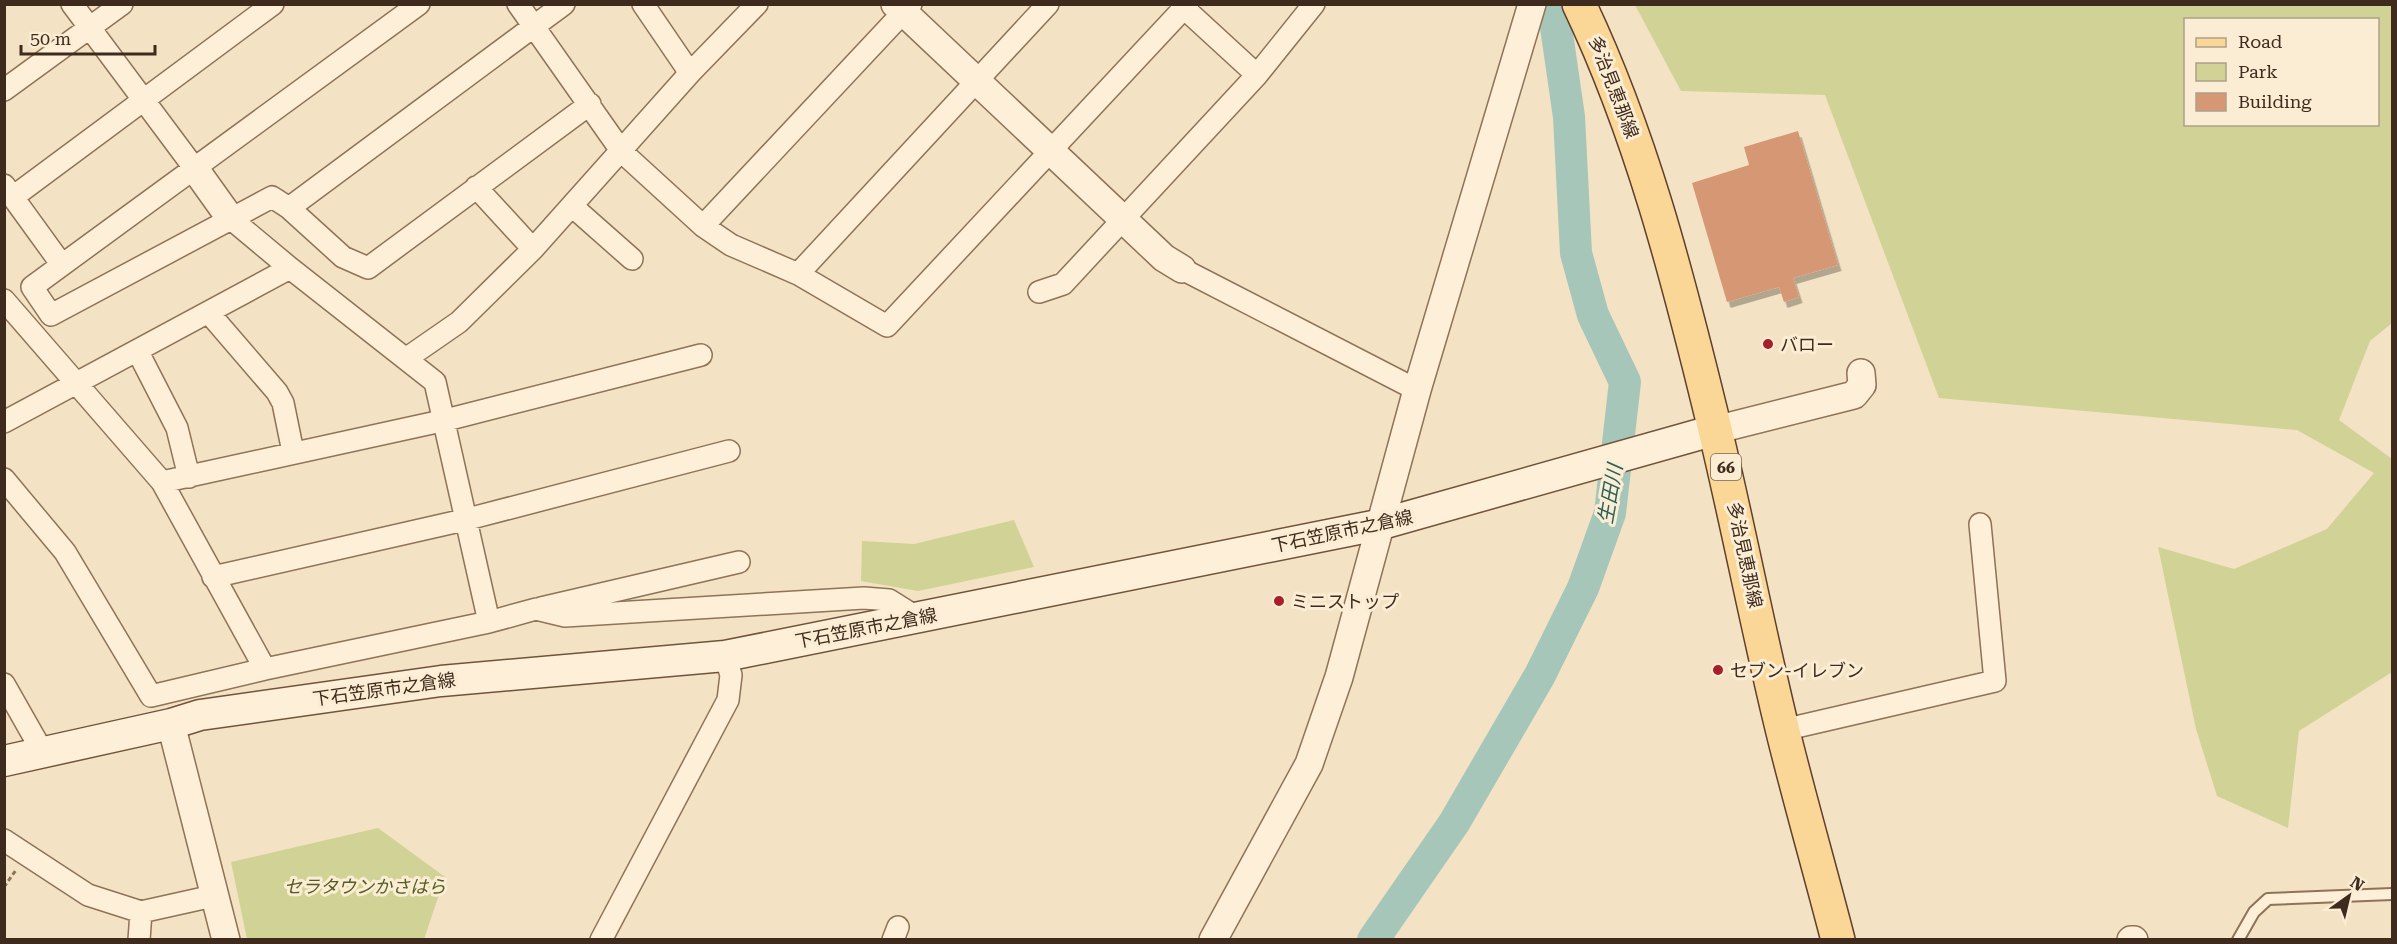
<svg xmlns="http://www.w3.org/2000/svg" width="2397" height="944" font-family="'Roboto Serif','Noto Sans JP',serif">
<defs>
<filter id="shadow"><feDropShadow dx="3.5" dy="6" stdDeviation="0" flood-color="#0004"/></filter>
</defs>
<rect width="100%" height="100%" fill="#f3e2c3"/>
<path fill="#d0d395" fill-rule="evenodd" d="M1635 5H2392V323L2370 341 2339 420 2392 459V672L2299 731 2288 828 2217 796 2196 729 2158 547 2234 569 2327 529 2374 473 2297 430 1939 398 1825 95 1681 91ZM2186 20H2378V124H2186Z
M1014 520 1034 567 918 591 861 581 862 541 914 544Z
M378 828 445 877 424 939H247L231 862Z"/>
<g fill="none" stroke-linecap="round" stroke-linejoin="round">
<path stroke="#a6c6ba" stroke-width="32" d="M1373 940 1454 823 1540 675 1583 588 1610 513 1625 382 1593 315 1576 253 1569 117 1555 20 1540 4"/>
</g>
<path fill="#d69775" filter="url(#shadow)" d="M1798 131 1838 265 1793 278 1799 297 1784 302 1779 287 1727 302 1692 183 1749 165 1744 147Z"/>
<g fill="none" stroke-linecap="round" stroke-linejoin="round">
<defs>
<path id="service" d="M2238 940 2254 912 2268 899 2392 894"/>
<path id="minor" d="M72 4 195 169
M518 4 622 152 703 226 731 245 798 274 1048 4
M643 4 690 73
M1257 75 1314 4
M4 90 122 4
M4 185 62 265 32 287 51 315 272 197 289 208 564 4
M476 187 533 249
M13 197 273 4
M572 206 632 259
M289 208 343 257 368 268 590 104
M230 218 290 268 435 382 489 622
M703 226 911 4
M62 265 419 4
M1182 269 1417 390
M798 274 887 326 1184 8 1181 4
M1039 292 1063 284 1257 75 1184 8 1188 4
M4 300 162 482 265 669 489 622 536 609 565 616 864 598 889 600 916 617
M209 313 277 392 283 403 293 452
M138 352 177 428 189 477
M407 358 459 322 533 249 690 73 757 4
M4 422 290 268
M4 479 65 552 151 696 265 669
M162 482 446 420 701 355
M213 577 464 520 729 451
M541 608 739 562
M4 684 42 751
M1783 730 1995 681 1980 524
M4 840 88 895 141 912 213 896
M139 940 141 912
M601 940 728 700 731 675 725 656
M893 940 898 927"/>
<path id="tertiary" d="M895 4 1164 258 1182 269
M195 169 230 218
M1715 430 1854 395 1862 385 1861 373
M171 724 226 940
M1213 940 1309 764 1339 677 1417 390 1532 4
M2131 940H2134"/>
<path id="secondary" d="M4 761 171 724 200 715 441 681 725 656 1378 525 1715 430"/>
<path id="primary" d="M1579 4C1641 134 1677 274 1711 413 1737 519 1757 626 1783 732 1800 801 1820 870 1838 940"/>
</defs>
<use href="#service" stroke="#907257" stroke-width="14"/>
<use href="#minor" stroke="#907257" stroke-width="24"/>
<use href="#tertiary" stroke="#907257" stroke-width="30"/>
<use href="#secondary" stroke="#72533a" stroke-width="33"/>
<use href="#primary" stroke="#5e402c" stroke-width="36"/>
<path stroke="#907257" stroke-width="3" stroke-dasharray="4.5 3" stroke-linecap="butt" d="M4 887 16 870"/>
<use href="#service" stroke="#fdefd8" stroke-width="10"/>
<use href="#minor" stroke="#fdefd8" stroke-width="21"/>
<use href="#tertiary" stroke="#fdefd8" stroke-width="27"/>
<use href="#secondary" stroke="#fdefd8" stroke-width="30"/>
<use href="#primary" stroke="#fad697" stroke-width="33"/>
</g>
<g fill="#a72028" stroke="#faedd4" stroke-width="2">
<circle cx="1768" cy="344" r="6"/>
<circle cx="1279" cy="601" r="6"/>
<circle cx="1718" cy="670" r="6"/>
</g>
<g text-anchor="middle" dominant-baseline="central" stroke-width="6" stroke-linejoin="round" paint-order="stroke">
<rect fill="#faedd4" stroke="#776554" stroke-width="1.5" x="1711" y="454" width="30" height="26" rx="4.5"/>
<g font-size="16" font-weight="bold" fill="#3f2b1d">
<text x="1726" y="467">66</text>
</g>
<g font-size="18" fill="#3f2b1d" stroke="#faedd4">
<text transform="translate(1614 87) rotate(69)">多治見恵那線</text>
<text transform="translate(1342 531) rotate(-12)">下石笠原市之倉線</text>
<text transform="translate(1745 555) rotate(78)">多治見恵那線</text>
<text transform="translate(866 628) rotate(-11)">下石笠原市之倉線</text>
<text transform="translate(384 689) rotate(-8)">下石笠原市之倉線</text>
</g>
<g font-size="18" fill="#3f2b1d" stroke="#faedd4" text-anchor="start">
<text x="1780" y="344">バロー</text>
<text x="1291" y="601">ミニストップ</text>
<text x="1730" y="670">セブン-イレブン</text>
</g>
<g font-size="18" font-style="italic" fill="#525d21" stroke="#faedd4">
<text x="365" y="886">セラタウンかさはら</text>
</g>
<g font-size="20" font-style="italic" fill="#2a6059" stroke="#faedd4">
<text transform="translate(1610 494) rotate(-80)">生田川</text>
</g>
</g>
<rect width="2397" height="944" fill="none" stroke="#3f2b1d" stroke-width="12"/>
<rect x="2184" y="18" width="195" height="108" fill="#faedd4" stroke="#af9f8b" stroke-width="1.5"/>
<rect x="2196" y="38" width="30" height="9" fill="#fad697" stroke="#af9f8b" stroke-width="1.5"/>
<text x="2238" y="48" font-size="18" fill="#3f2b1d">Road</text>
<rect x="2196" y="63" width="30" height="18" fill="#d0d395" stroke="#af9f8b" stroke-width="1.5"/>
<text x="2238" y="78" font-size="18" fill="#3f2b1d">Park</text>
<rect x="2196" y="93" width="30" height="18" fill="#d69775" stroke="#af9f8b" stroke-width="1.5"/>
<text x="2238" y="108" font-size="18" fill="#3f2b1d">Building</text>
<g transform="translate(2349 896) rotate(34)" stroke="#faedd4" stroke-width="4.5" paint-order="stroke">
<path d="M0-4.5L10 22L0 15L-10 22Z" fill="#3f2b1d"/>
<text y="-9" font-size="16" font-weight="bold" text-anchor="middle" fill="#3f2b1d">N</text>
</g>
<path d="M21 45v9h134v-9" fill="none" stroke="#3f2b1d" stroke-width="3"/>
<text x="30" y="45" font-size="18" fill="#3f2b1d" stroke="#faedd4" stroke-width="4.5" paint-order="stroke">50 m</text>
</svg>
